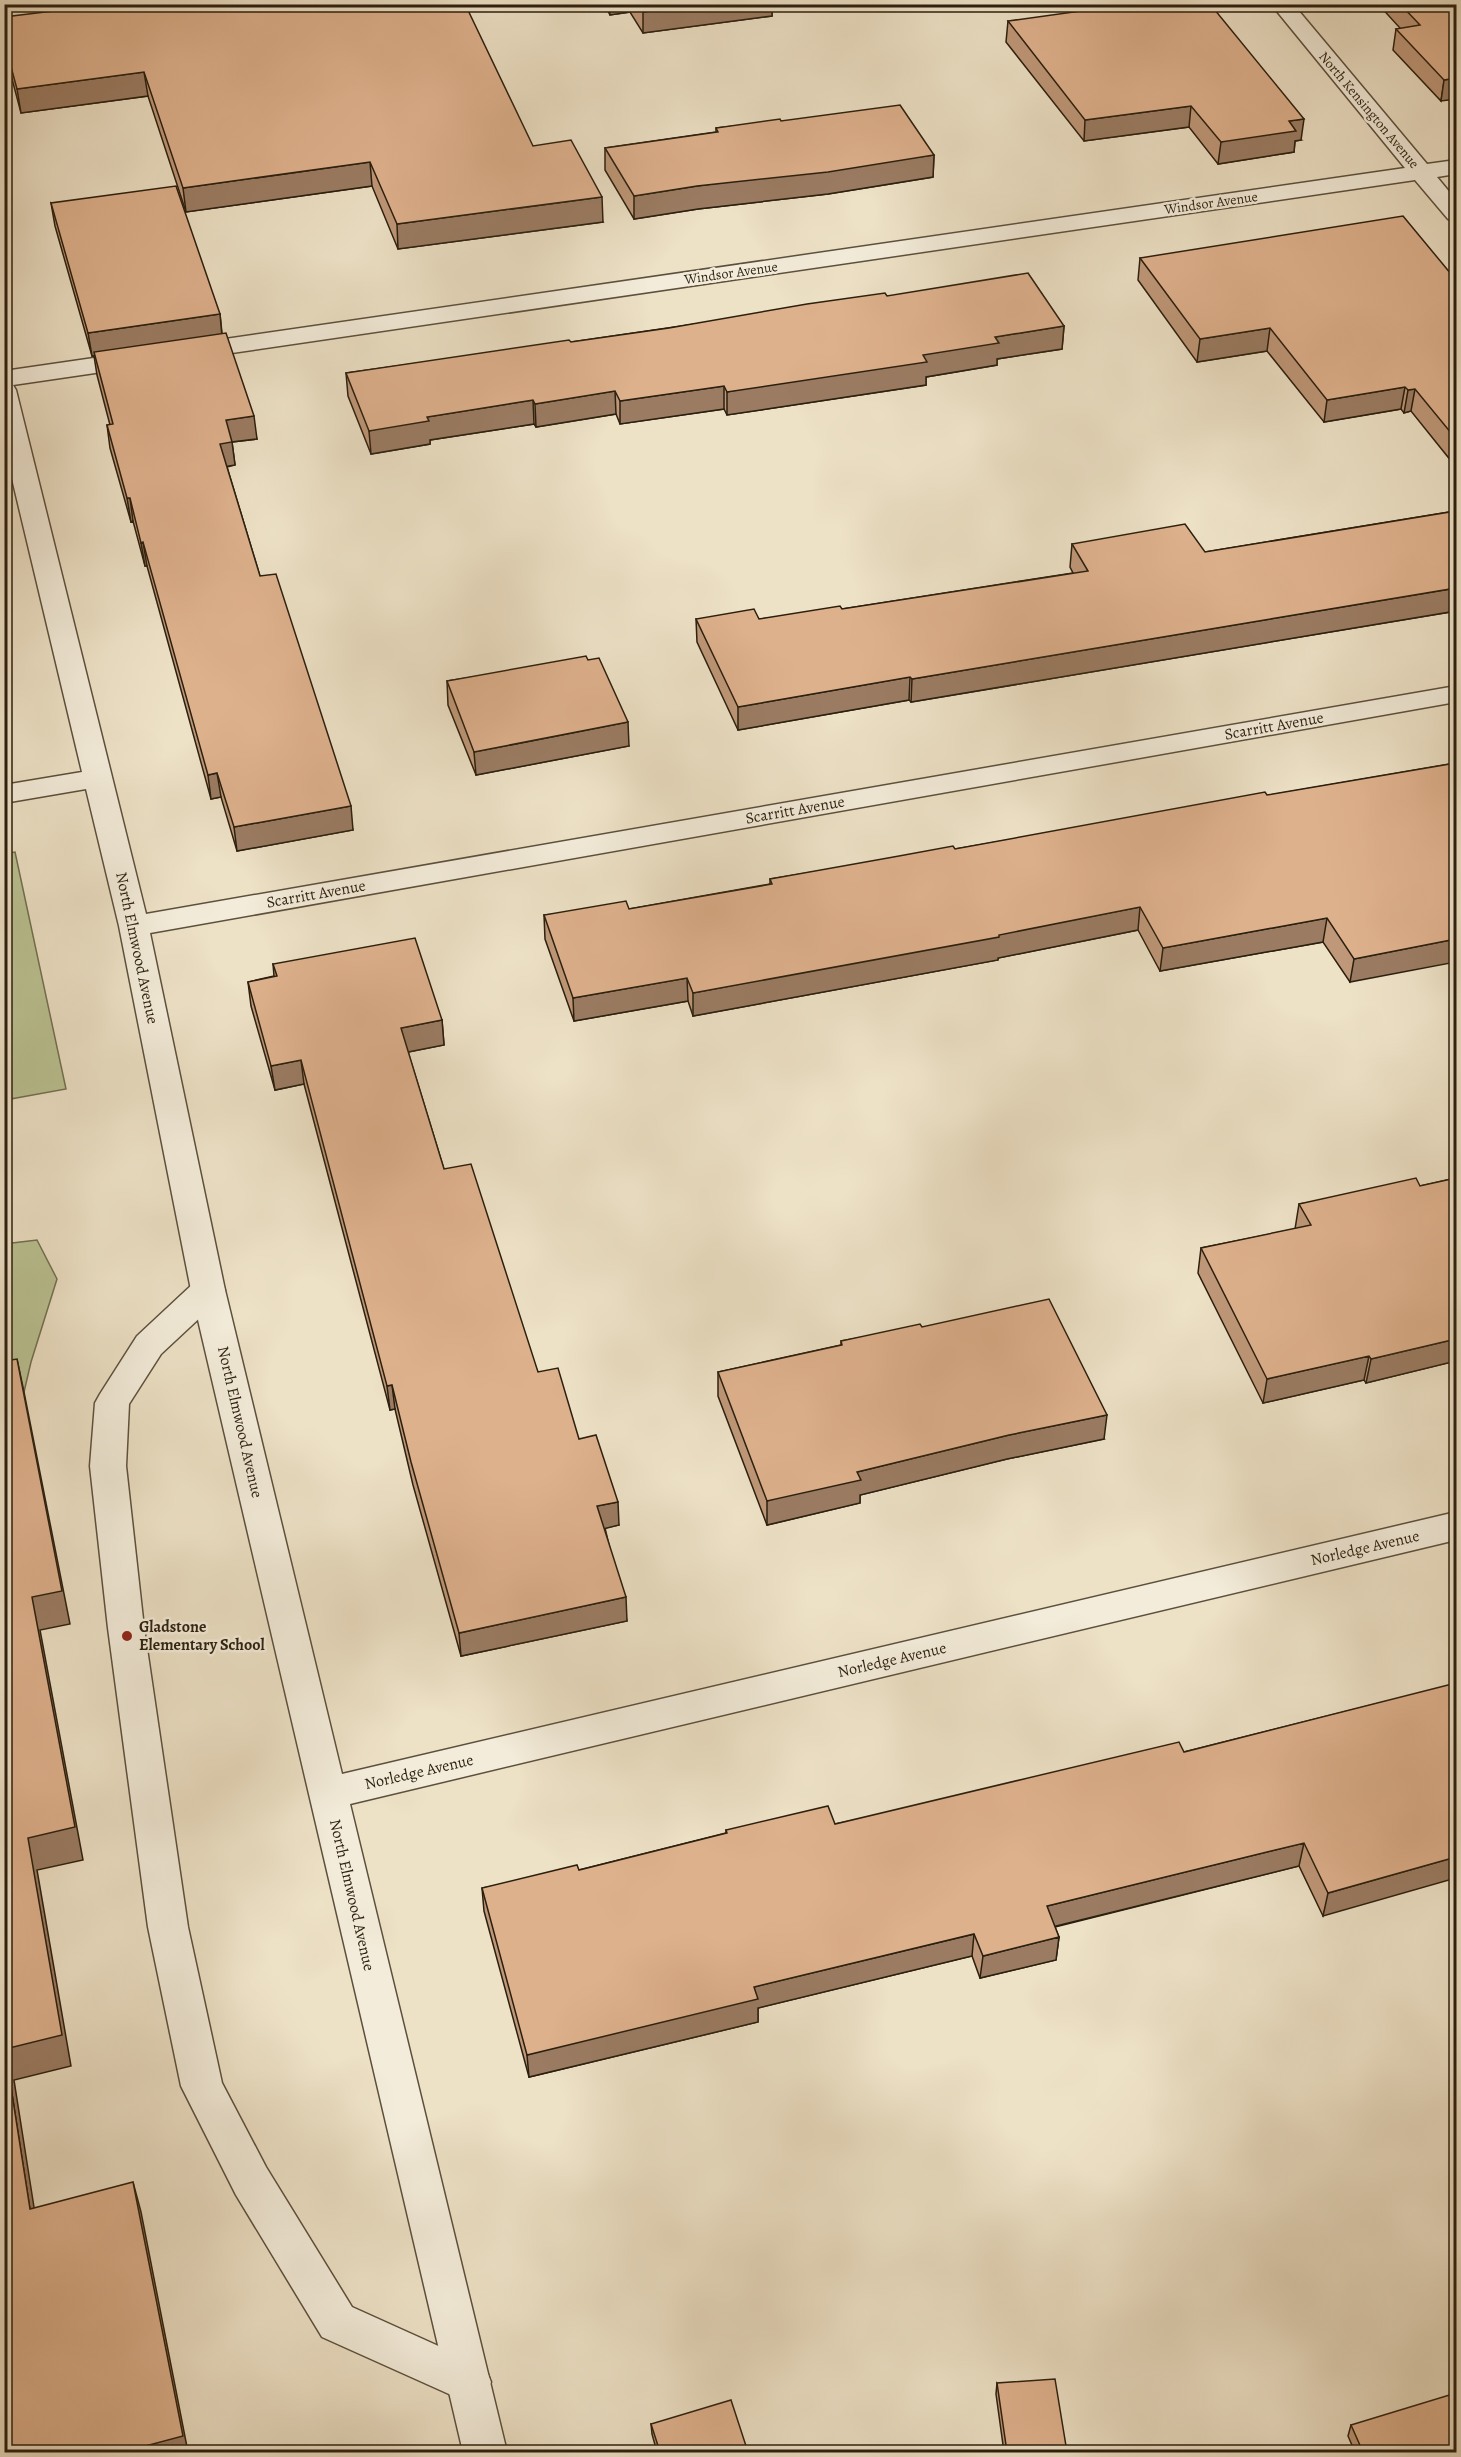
<svg xmlns="http://www.w3.org/2000/svg" width="1461" height="2457" font-family="Alegreya,serif">
<rect width="100%" height="100%" fill="#ede1c6"/>
<filter id="stains"><feTurbulence type="fractalNoise" baseFrequency=".00333" numOctaves="4"/><feColorMatrix values="0 0 0 0 .2 0 0 0 0 .09 0 0 0 0 .02 0 0 0 .5 -.17"/></filter>
<radialGradient id="worn" r=".72"><stop offset=".6" stop-color="#630" stop-opacity="0"/><stop offset="1" stop-color="#630" stop-opacity=".3"/></radialGradient>
<path fill="#bac293" stroke="#727051" stroke-width="1.5" d="M15 852 66 1089 5 1100 4 854Z
M37 1240 57 1279 31 1362 24 1392 5 1396 4 1244Z"/>
<g fill="none" stroke-linecap="round" stroke-linejoin="round">
<defs>
<path id="service" d="M208 1278 220 1281 225 1290 220 1299 161 1354 129 1404 126 1466 144 1628 188 1927 222 2083 266 2167 352 2307 485 2367 491 2382 485 2397 469 2403 322 2337 236 2195 181 2086 148 1927 108 1628 90 1466 95 1403 100 1394 137 1336 196 1281Z"/>
<path id="minor" d="M1271 4H1293L1427 164 1456 160V174L1437 177 1456 200V221L1448 219 1415 180 13 385 16 390 146 914 1456 686V702L150 933 225 1290 342 1774 1456 1512V1540L350 1804 507 2452H463L191 1290 119 926 86 789 4 803V785L82 772 4 445V371L1405 168Z"/>
</defs>
<use href="#service" stroke="#5c503d" stroke-width="3"/>
<use href="#minor" stroke="#5c503d" stroke-width="3"/>
<use href="#service" fill="#f3ecda" fill-rule="evenodd"/>
<use href="#minor" fill="#f3ecda" fill-rule="evenodd"/>
</g>
<path fill="#bf9879" stroke="#2b1f0f" stroke-width="1.5" d="M604 4H772V16L643 33 630 12 610 15Z
M1378 4H1456L1441 101 1393 50 1396 29 1400 28Z
M4 17 533 146 603 222 398 249 372 186 186 212 148 96 21 113 4 49Z
M1008 21 1301 140 1295 141 1294 152 1218 164 1189 127 1084 141 1006 42Z
M781 121 934 155 933 177 828 194 698 209 634 219 605 170V148L716 132V128Z
M51 203 220 314 222 333 257 439 232 442 235 465 227 467 260 576 353 830 237 851 221 797 211 799 147 566H145L133 521 131 522 110 448 107 425H110L97 375 94 356H92L55 226Z
M1140 258 1455 287 1456 289V467L1411 411 1404 413 1401 409 1324 422 1267 351 1197 362 1138 280Z
M887 296 1064 326 1062 349 997 359V365L926 377V385L727 415 724 409 620 424 616 414 536 427 534 424 430 440V444L371 454 348 396 346 373 571 342Z
M1456 511V611L911 702 909 700 738 730 697 642 696 619H759L842 609 1073 573 1070 567 1072 544 1205 552Z
M588 660 629 746 476 775 448 705 447 681Z
M1456 763 1350 982 1323 942 1160 971 1138 930 998 958V960L693 1016 688 1001 574 1021 545 939 544 915 629 909 770 884V879L955 849Z
M273 964 442 1020 444 1045 408 1052 444 1169 538 1372 579 1439 619 1525 605 1528 627 1621 461 1656 413 1485 395 1409 390 1410 304 1084 275 1090 251 1006 248 982 274 976Z
M1456 1178V1361L1366 1383 1364 1380 1263 1403 1198 1273 1201 1248 1295 1229 1299 1204 1420 1186Z
M922 1327 1104 1439 1007 1459 860 1495V1503L767 1525 718 1396V1372L841 1345V1341Z
M1387 1701 1323 1916 1299 1866 1055 1927 1059 1937 1056 1960 980 1978 972 1956 758 2008V2022L529 2077 484 1911 482 1888 579 1870 726 1833V1830L835 1824 1184 1752Z
M997 2383 1067 2452H1004L996 2394Z
M651 2424 748 2452H657L652 2434Z
M1351 2425 1456 2452H1355L1348 2436Z"/>
<path fill="#9b7c63" stroke="#2b1f0f" stroke-width="1.5" d="M609 4H630V12L610 15Z
M698 4H772V16L643 33V12Z
M144 72 148 96 21 113 17 89Z
M1456 78V99L1441 101 1444 80Z
M1191 106 1189 127 1084 141 1085 120Z
M1304 119 1301 140 1295 141 1294 152 1218 164 1221 142 1289 121Z
M934 155 933 177 828 194 698 209 634 219V196L697 186Z
M370 162 372 186 186 212 183 188Z
M602 197 603 222 398 249 397 224Z
M1456 280 1453 302 1450 281Z
M220 314 222 337 92 356 88 333Z
M1064 326 1062 349 997 359V365L926 377V385L727 415V392L995 337Z
M1270 328 1267 351 1197 362 1200 339Z
M724 386V409L620 424V401Z
M1405 387 1401 409 1324 422 1327 400Z
M1415 389 1411 411 1404 413 1408 390Z
M615 391 616 414 536 427 535 404Z
M533 400 534 424 430 440V444L371 454 369 431 427 417Z
M254 416 257 439 232 442 235 465 223 467 220 444 226 420Z
M127 498H130L133 521 131 522Z
M143 542 147 566H145L141 543Z
M1456 588V611L911 702 912 679Z
M910 677 909 700 738 730V707Z
M628 722 629 746 476 775 474 752Z
M217 773 221 797 211 799 208 775Z
M351 806 353 830 237 851 234 827Z
M1140 907 1138 930 998 958V960L693 1016V993Z
M1327 918 1323 942 1160 971 1163 948Z
M1456 939V962L1350 982 1354 959Z
M687 978 688 1001 574 1021 573 998Z
M442 1020 444 1045 403 1053 401 1028Z
M301 1060 304 1084 275 1090 271 1066Z
M1456 1339V1361L1366 1383 1371 1359Z
M1369 1356 1364 1380 1263 1403 1267 1379Z
M17 1359 24 1392 70 1624 40 1630 83 1860 37 1870 71 2066 14 2080 39 2239 30 2209 5 2049 28 1838Z
M392 1385 395 1409 390 1410 387 1386Z
M1107 1415 1104 1439 1007 1459 860 1495V1503L767 1525V1501L857 1472 1009 1435Z
M618 1502 619 1525 599 1530 597 1506Z
M626 1597 627 1621 461 1656 459 1633Z
M1304 1843 1299 1866 1044 1929 1047 1906Z
M1456 1857V1878L1323 1916 1328 1893Z
M974 1934 972 1956 758 2008V2022L529 2077 527 2055 754 1987Z
M1059 1937 1056 1960 980 1978 983 1956Z
M133 2182 141 2212 188 2452H123Z"/>
<path fill="#deb18d" stroke="#2b1f0f" stroke-width="1.5" d="M111 4H465L533 146 571 140 602 197 397 224 370 162 183 188 144 72 17 89 4 41V17Z
M638 4H698L643 12Z
M1131 4H1210L1304 119 1289 121 1296 131 1221 142 1191 106 1085 120 1008 21Z
M1400 4H1456V78L1444 80 1396 29 1420 25Z
M900 105 934 155 828 172 697 186 634 196 605 148 718 132 716 128 780 119 781 121Z
M176 186 220 314 88 333 51 203Z
M1403 216 1456 280 1450 281 1456 289V439L1415 389 1408 390 1405 387 1327 400 1270 328 1200 339 1140 258Z
M1028 273 1064 326 995 337 999 343 923 355 927 362 727 392 724 386 620 401 615 391 535 404 533 400 427 417 429 421 369 431 346 373 569 340 571 342 669 328 807 304 885 293 887 296Z
M226 333 254 416 226 420 232 442 220 444 260 576 276 574 351 806 234 827 217 773 208 775 143 542 141 543 130 498H127L107 425 113 424 94 352Z
M1456 511V588L912 679 910 677 738 707 696 619 754 609 759 619 840 606 842 609 1088 571 1072 544 1185 524 1205 552Z
M586 656 588 660 599 658 628 722 474 752 447 681Z
M1456 763V939L1354 959 1327 918 1163 948 1140 907 999 935V937L693 993 687 978 573 998 544 915 626 901 629 909 772 884 770 879 899 856 953 846 955 849 1265 792 1267 795Z
M415 938 442 1020 401 1028 444 1169 471 1164 538 1372 558 1368 579 1439 596 1435 618 1502 597 1506 626 1597 459 1633 411 1462 392 1385 387 1386 301 1060 271 1066 248 982 277 976 273 964Z
M1416 1178 1420 1186 1456 1178V1339L1371 1359 1369 1356 1267 1379 1201 1248 1311 1225 1299 1204Z
M1049 1299 1107 1415 1009 1435 857 1472 861 1480 767 1501 718 1372 842 1345 841 1341 920 1324 922 1327Z
M17 1359 62 1591 32 1597 75 1827 28 1838 62 2035 5 2049 30 2209 133 2182 183 2436 123 2452H4V1361Z
M1456 1683V1857L1328 1893 1304 1843 1047 1906 1059 1937 983 1956 974 1934 754 1987 758 1999 527 2055 482 1888 577 1865 579 1870 727 1833 726 1830 828 1806 835 1824 1179 1742 1184 1752Z
M1055 2379 1067 2452H1007L997 2383Z
M1456 2393V2452H1363L1351 2425Z
M731 2400 748 2452H660L651 2424Z"/>
<circle fill="#8f2418" stroke="#f3ecda" stroke-width="2" cx="127" cy="1636" r="6"/>
<g text-anchor="middle" dominant-baseline="central" stroke-width="5" stroke-linejoin="round" paint-order="stroke">
<g font-size="14" fill="#2b1f0f" stroke="#f3ecda">
<text transform="translate(1369 110) rotate(50)">North Kensington Avenue</text>
<text transform="translate(1211 203) rotate(-8)">Windsor Avenue</text>
<text transform="translate(731 273) rotate(-8)">Windsor Avenue</text>
</g>
<g font-size="16" fill="#2b1f0f" stroke="#f3ecda">
<text transform="translate(1274 726) rotate(-10)">Scarritt Avenue</text>
<text transform="translate(795 810) rotate(-10)">Scarritt Avenue</text>
<text transform="translate(316 894) rotate(-10)">Scarritt Avenue</text>
<text transform="translate(137 948) rotate(78)">North Elmwood Avenue</text>
<text transform="translate(240 1422) rotate(77)">North Elmwood Avenue</text>
<text transform="translate(1365 1548) rotate(-13)">Norledge Avenue</text>
<text transform="translate(892 1660) rotate(-13)">Norledge Avenue</text>
<text transform="translate(419 1772) rotate(-13)">Norledge Avenue</text>
<text transform="translate(352 1895) rotate(77)">North Elmwood Avenue</text>
</g>
<g font-size="16" font-weight="bold" fill="#2b1f0f" stroke="#f3ecda" text-anchor="start">
<text x="139" y="1627">Gladstone<tspan x="139" dy="18">Elementary School</tspan></text>
</g>
</g>
<rect width="1461" height="2457" fill="none" stroke="#ede1c6" stroke-width="24"/>
<rect x="6" y="6" width="1449" height="2445" fill="none" stroke="#2b1f0f" stroke-width="3"/>
<rect x="12" y="12" width="1437" height="2433" fill="none" stroke="#2b1f0f" stroke-width="1.5"/>
<rect width="100%" height="100%" filter="url(#stains)"/>
<rect width="100%" height="100%" fill="url(#worn)"/>
</svg>
